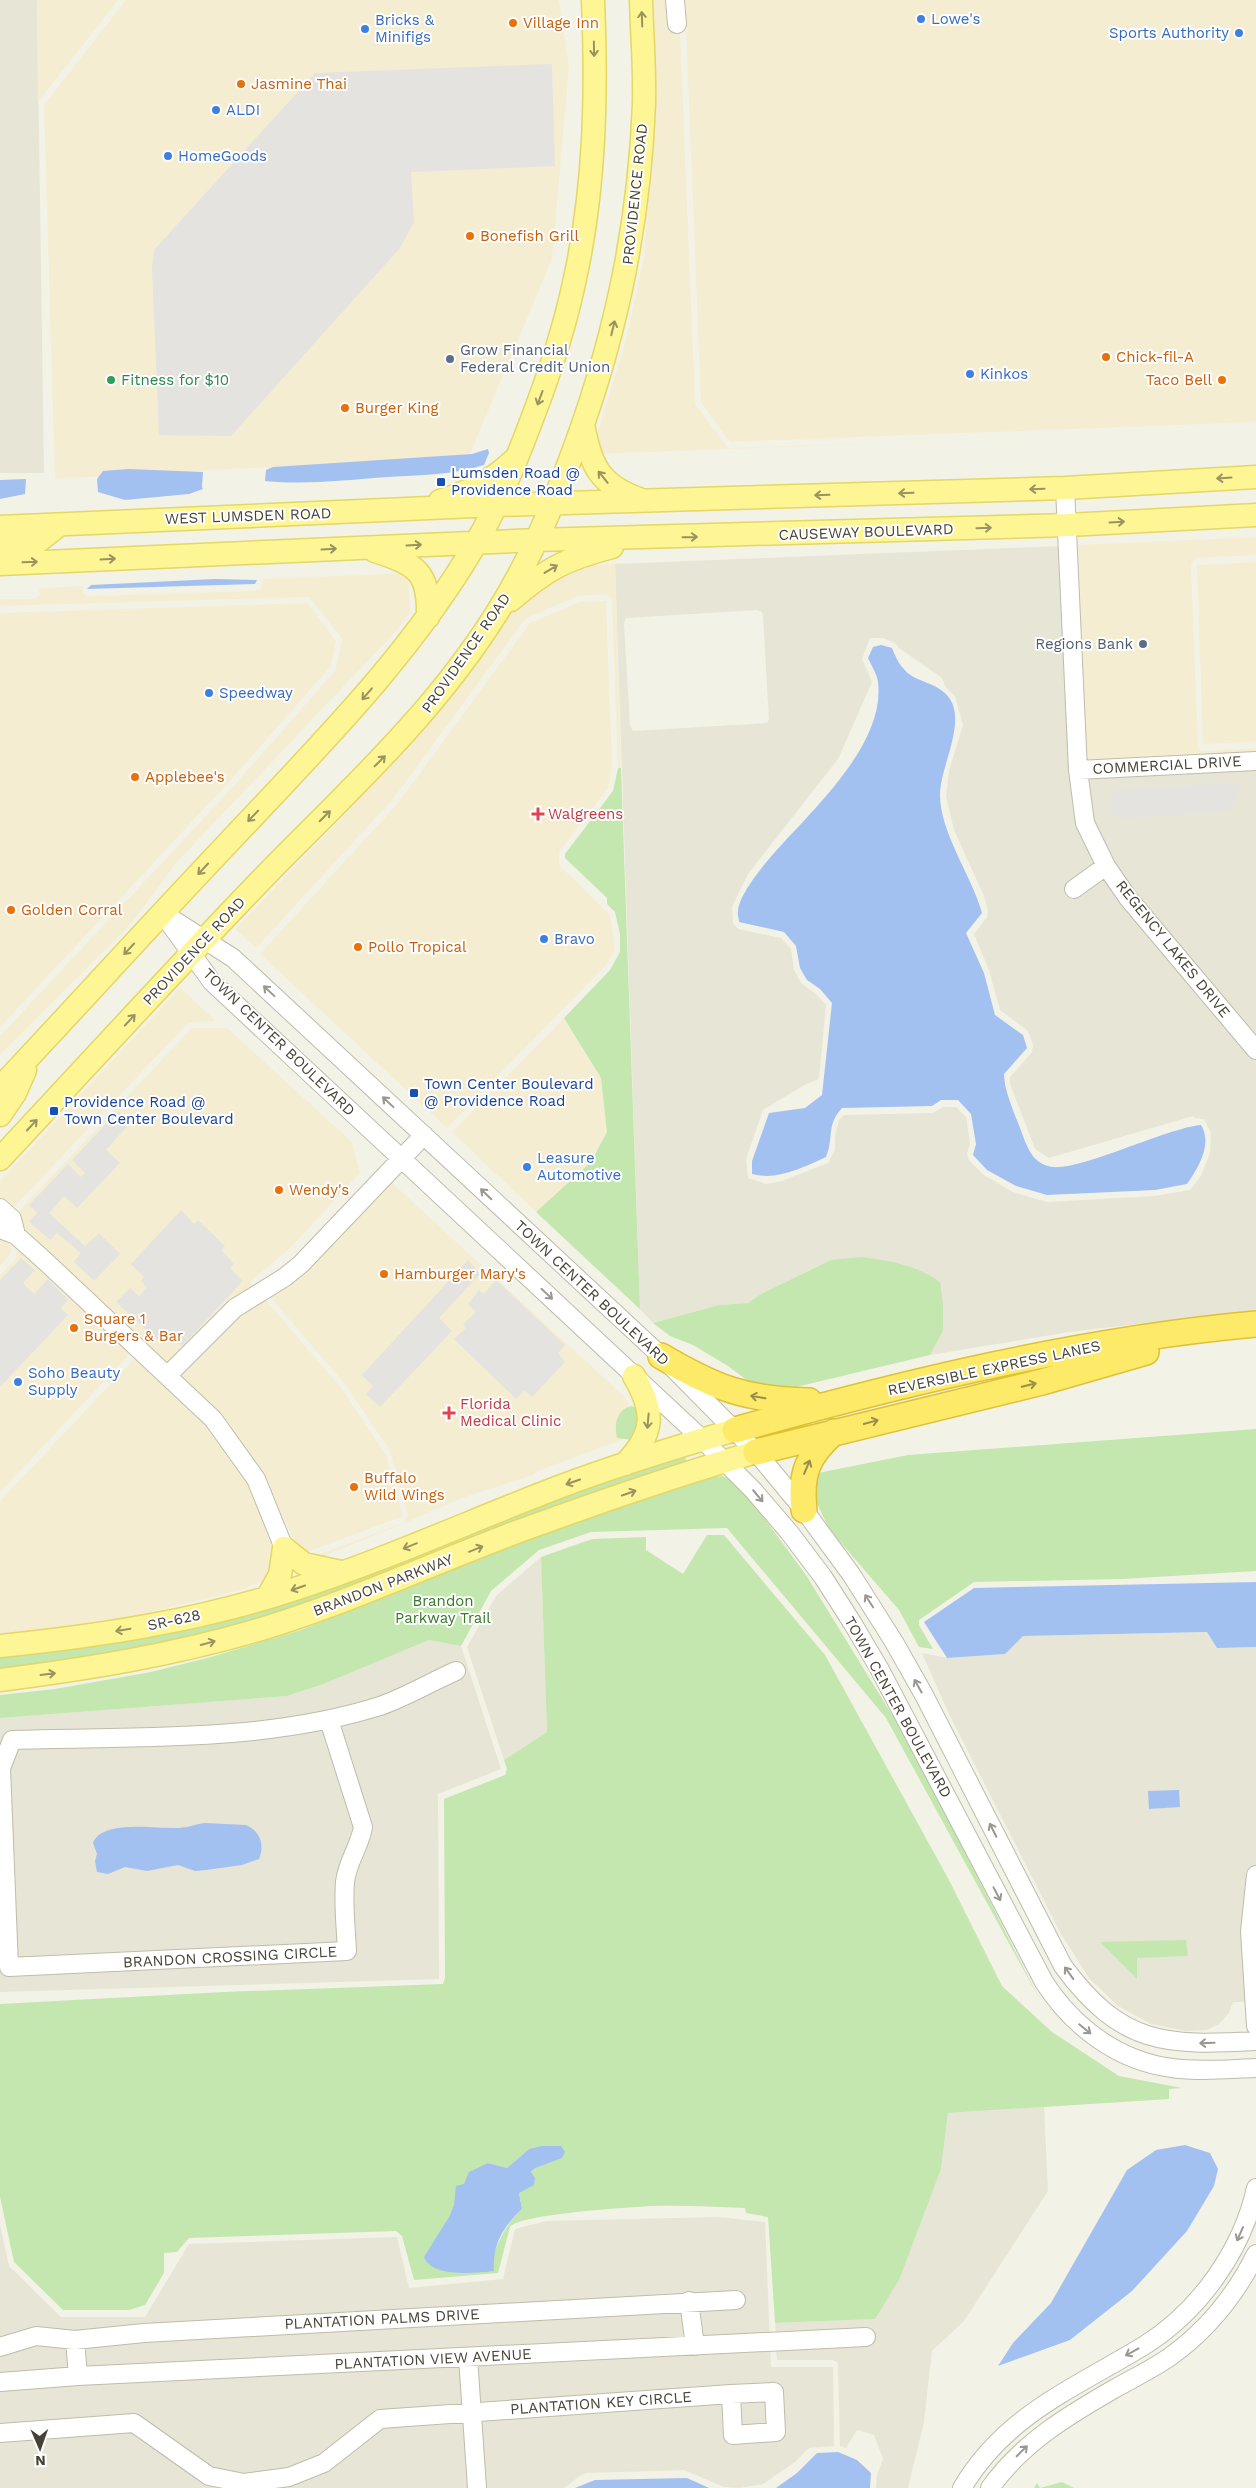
<svg xmlns="http://www.w3.org/2000/svg" width="1256" height="2488" font-family="'Work Sans',sans-serif">
<rect width="100%" height="100%" fill="#f3f2e7"/>
<path fill="#e7e5d5" fill-rule="evenodd" d="M0 0H37L44 473H0Z
M1062 546 1097 863 1064 887 1072 900 1105 876 1123 903 1256 1061V1310L1069 1332 930 1355 943 1331 831 1260 761 1294 748 1303 719 1305 653 1323 640 1309 615 564ZM757 610 762 612 763 616 769 720 767 723 633 731 630 725 624 624 626 618ZM870 638H883L895 643 899 648 942 678 945 686 955 696 963 725 949 771 946 796 954 830 984 896 988 911 987 917 974 934 989 970 1000 1010 1028 1031 1033 1045 1032 1052 1010 1077V1084L1035 1149 1049 1158 1193 1116 1195 1118 1204 1119 1211 1133 1210 1153 1201 1176 1190 1190 1155 1196 1047 1202 1013 1192 985 1176 969 1160 967 1154 970 1143 966 1117 956 1107H943L933 1113 844 1115 839 1120 835 1136V1150L828 1163 782 1181 766 1184 748 1178 746 1159 763 1110 806 1084 819 1079 826 1005 816 994 801 983 794 970 791 949 781 938 738 929 733 923 732 907 748 874 838 759 872 682 862 659Z
M1256 769V1038L1134 893 1112 861 1092 821 1086 777Z
M541 1557 547 1732 504 1760 467 1647 496 1596Z
M1208 1632 1217 1648 1256 1647V2002H1233L1229 2013 1219 2024 1207 2030 1186 2031 1151 2024 1118 2006 1089 1978 1061 1934 949 1714 922 1653 947 1658 1004 1654 1023 1636Z
M429 1640 461 1646 501 1769 438 1794 439 1979 0 1992V1718L287 1696 321 1685Z
M1044 2107 1048 2191 964 2321 932 2351 924 2422 908 2488H876L877 2475 883 2459 874 2435 857 2430 846 2448 840 2446 838 2363 833 2360H777L776 2350 873 2345 872 2329 776 2334 775 2323 875 2319 941 2169 948 2113Z
M718 2217 765 2222 771 2367H833L834 2446 809 2448 795 2462 763 2484 740 2488 724 2487 684 2470 587 2473 581 2475 564 2488H0V2225L9 2266 61 2317H145L189 2244 397 2237 409 2288 503 2279 515 2229 546 2221Z"/>
<path fill="#f5edd2" d="M37 0H118L38 102Z
M126 0H559L569 67 552 259 469 456 55 479 44 105Z
M653 0H668L670 32H680L695 404 728 448 916 442 597 454 594 445 626 340 644 258 657 92Z
M685 0H1256V422L730 442 701 402Z
M1256 537V555L1196 558 1191 565 1198 748 1203 751 1256 748V753L1085 762 1076 545Z
M1256 562V742L1203 744 1197 565Z
M615 564 621 768H618L612 599 606 594 578 596 525 619 393 799 256 948 235 929 350 809 409 742 517 606 575 566Z
M408 573 410 611 398 629 177 862 129 926 0 1055V1036L232 788 335 671 342 642V638L309 597 0 606V599H34L40 595 39 588 82 586 83 593 87 596 255 591 261 588 263 579Z
M606 601 612 765 608 788 559 852V865L610 915 615 951 606 965 447 1128 260 954 398 803 530 623 580 602Z
M307 603 336 641 331 666 228 783 0 1027V613Z
M180 988 216 1021 188 1023 15 1206 13 1211 0 1198V1181Z
M564 1018 601 1078 607 1132 591 1162 536 1212 452 1132Z
M192 1028H227L352 1142 360 1173 292 1246 250 1282 341 1388 386 1455 403 1516 302 1554 250 1455 142 1341 0 1492V1275L16 1258 19 1211Z
M390 1181 628 1400 632 1436 538 1471 533 1475 462 1498 414 1519 314 1560 310 1558 405 1522 408 1514 390 1451 345 1384 269 1296 330 1247Z
M0 1238 10 1241 11 1245 10 1255 0 1266Z
M137 1356 208 1424 248 1479 276 1546 271 1577 243 1589 134 1616 55 1629 0 1634V1501Z"/>
<path fill="#c3e7af" fill-rule="evenodd" d="M618 768H621L640 1309 643 1312 536 1212 591 1162 607 1132 601 1078 564 1018 610 970 620 952V934L615 912 607 904V898L565 858V854L613 791Z
M862 1257C891 1261 916 1265 940 1282L943 1303V1331L930 1355 775 1392 760 1390 728 1366 693 1345 670 1336 653 1323 719 1305 748 1303 761 1294 831 1260Z
M631 1406 640 1409 641 1415 632 1440 617 1438C614 1425 616 1410 631 1406Z
M1256 1429V1571L1122 1579 974 1582 919 1620V1625L933 1649 919 1647 899 1610 829 1529 815 1499 818 1473 908 1455Z
M685 1456 687 1464 386 1579 187 1641 0 1672V1654L161 1631Z
M723 1476 735 1482 753 1503 806 1575 910 1744 1040 2000 886 1718 727 1528 591 1532 539 1550 491 1591 461 1646 429 1640 321 1685 287 1696 0 1718V1695L55 1689 151 1672 211 1657 301 1630 580 1519 706 1478Z
M707 1535H724L825 1655 949 1880 1002 1986 1052 2032 1119 2076 1182 2088 1169 2089V2099L948 2113 941 2169 899 2280 875 2319 775 2323 768 2217 746 2213 745 2208C715 2207 683 2205 653 2206 631 2207 519 2214 510 2227L498 2273 414 2280 402 2236 396 2231 189 2238 177 2252 164 2253V2273L145 2305 129 2310H63L14 2262 0 2197V2004L224 1992 443 1984 445 1978 444 1799 505 1775 507 1769 504 1760 547 1732 541 1557 592 1539 646 1537V1550L683 1574ZM529 2149 547 2162 534 2168 519 2193 522 2209C508 2222 500 2237 493 2256L424 2257 443 2230 464 2184 488 2163 507 2168Z
M1186 1940 1188 1956 1137 1958V1979L1100 1942Z
M1062 2482 1074 2488H1034L1037 2483 1040 2488Z"/>
<path fill="#e4e3df" d="M552 64 555 166 411 172 414 222 400 248 231 436 159 435 152 268 154 250 315 73Z
M1242 783 1235 796 1233 807 1224 812 1120 818 1111 813V794L1116 790Z
M118 1111 130 1123 106 1150 120 1163 77 1208 64 1196 49 1213 85 1246 99 1233 120 1254 94 1281 74 1262 81 1253 57 1233 50 1240 29 1222 37 1213 29 1205 68 1164 81 1177 85 1173 72 1160Z
M181 1210 194 1224 198 1220 225 1246 221 1250 234 1264 230 1268 243 1281 182 1346 170 1336 162 1344 116 1302 130 1288 139 1296 147 1288 141 1281 144 1277 131 1264Z
M21 1258 35 1270 23 1283 34 1294 48 1279 68 1300 61 1308 68 1315 0 1387V1280Z
M468 1260 480 1274 439 1318 452 1331 380 1407 366 1394 373 1386 362 1375Z
M496 1280 565 1345 558 1353 565 1362 532 1397 524 1390 516 1399 454 1339 466 1328 463 1324 476 1312 468 1304 479 1290 484 1294Z"/>
<path fill="#a3c1f0" d="M488 449 489 453 484 465C453 475 420 475 388 477 347 480 306 485 265 481L266 470 273 467 472 454Z
M128 469 203 472 202 487 203 489 189 494 125 500 98 492 97 479 103 471Z
M26 479 25 494 0 499V480Z
M215 579 257 580 255 584 87 589 91 585Z
M881 645 892 648C895 655 898 663 903 668 914 683 938 681 950 699 966 724 940 767 940 795 940 833 972 876 982 913L966 933 984 973 995 1015 1023 1035 1027 1048 1004 1074C1004 1090 1014 1112 1020 1128 1026 1143 1030 1161 1048 1166 1073 1175 1165 1128 1201 1125 1213 1144 1198 1168 1187 1184L1155 1190 1047 1195 1016 1186 987 1170 973 1155 976 1144 971 1114 958 1100H941L932 1106 842 1108C826 1125 834 1138 826 1157 804 1167 777 1181 752 1174V1161L769 1113 805 1108 822 1095 832 1003 820 989 807 980 800 968 796 946 784 932 739 922C739 919 737 914 738 911 739 896 759 871 769 859 807 814 886 747 878 682 877 674 871 665 868 658L873 647Z
M1256 1582V1647L1217 1648 1207 1632 1023 1636 1005 1654 947 1658 924 1622 974 1588Z
M1179 1790 1180 1807 1149 1809 1148 1791Z
M205 1823 246 1825C260 1831 265 1845 259 1859L242 1865 206 1870 195 1871 178 1865 147 1871 125 1867 108 1874 97 1872 95 1861 97 1854 93 1843C102 1819 158 1829 178 1828 187 1828 195 1824 205 1823Z
M1185 2145 1210 2153 1218 2169 1214 2186 1187 2231 1132 2291 1070 2340 998 2366 1013 2343 1051 2303 1127 2170 1156 2150Z
M542 2146H561L565 2152 562 2158 535 2168 531 2172 535 2178 534 2185 519 2193 522 2209C503 2227 492 2245 494 2271 476 2273 432 2278 424 2257L449 2217 454 2205 456 2186 464 2184 469 2172 488 2163 507 2168 529 2149Z
M838 2452 857 2460 871 2473 870 2488H776L797 2473 817 2453Z
M687 2478 709 2488H575L595 2480Z"/>
<g fill="none" stroke-linecap="round" stroke-linejoin="round">
<defs>
<path id="minor" d="M675 0 677 24
M1065 488 1078 770 1085 823 1106 866 1128 898 1256 1050
M1078 770 1256 761
M1074 889 1106 866
M162 913 212 982 702 1439 753 1490 789 1532 823 1577 853 1624 879 1668 1044 1982C1073 2027 1118 2061 1172 2068 1200 2072 1228 2069 1256 2068
M169 917 233 958 661 1356 756 1452 804 1510 851 1574 894 1642 924 1695 1063 1966C1121 2045 1165 2046 1256 2041
M0 1208 12 1219 16 1235
M0 1229 16 1235 46 1262 213 1419 256 1479 284 1548
M168 1375 235 1308 285 1277 301 1264 424 1135
M329 1720 363 1827C360 1846 347 1862 345 1882 343 1904 346 1929 347 1951L9 1967 1 1768 12 1740C134 1736 262 1743 380 1706 406 1697 431 1682 456 1671
M1256 1875 1250 1931 1256 2026
M689 2301 695 2346
M75 2340 78 2376
M0 2347 36 2336 75 2340 144 2333 736 2300
M468 2357 477 2488
M0 2382 78 2376 866 2337
M0 2433 134 2423 209 2476 244 2483 289 2477 324 2463 380 2419 731 2394 774 2392 776 2432 733 2435 731 2394
M962 2488C1006 2414 1075 2388 1145 2345 1199 2311 1242 2251 1256 2188
M990 2488C1022 2443 1067 2416 1114 2389 1133 2378 1153 2369 1171 2356 1207 2330 1236 2294 1256 2254"/>
<path id="major" d="M583 424C590 464 599 485 639 499
M440 501C469 492 492 481 514 460
M0 527 497 505 1065 488 1256 477
M0 544 36 543 59 525
M375 551C417 565 429 571 428 617
M0 564 536 540 1068 525 1256 515
M511 600C546 569 566 559 612 547
M0 1088C77 1006 152 923 229 842 318 747 410 656 476 543 499 504 516 462 532 419 549 375 564 330 574 283 595 190 597 95 593 0
M0 1115 15 1093 25 1070
M0 1159C88 1065 175 969 265 876 350 789 433 715 498 611 526 567 548 517 567 468 613 349 639 232 644 104 645 69 642 35 641 0
M625 1464C655 1433 655 1412 634 1376
M284 1548 304 1564 341 1572
M267 1598 280 1575 284 1548
M0 1646C99 1636 197 1621 292 1590 383 1561 470 1521 559 1487 617 1465 676 1447 735 1430
M0 1680C87 1669 173 1655 258 1630 348 1603 433 1563 522 1530 599 1502 677 1475 756 1452"/>
<path id="highway" d="M661 1356C715 1388 746 1400 809 1401
M735 1430C906 1382 1080 1340 1256 1324
M756 1452 1042 1382 1146 1352
M804 1510C800 1474 807 1456 834 1432"/>
</defs>
<use href="#minor" stroke="#bfbca9" stroke-width="20"/>
<use href="#major" stroke="#e3d765" stroke-width="25"/>
<use href="#highway" stroke="#ddc137" stroke-width="28"/>
<use href="#minor" stroke="#fff" stroke-width="18"/>
<use href="#major" stroke="#fef595" stroke-width="22"/>
<use href="#highway" stroke="#fdea68" stroke-width="25"/>
</g>
<defs><path id="oneway-shaft" d="M-6 0H5M1.5-3L5.5 0L1.5 3" fill="none" stroke-width="1.6" stroke-linecap="round" stroke-linejoin="round" transform="scale(1.25)"/></defs>
<g stroke="#999361">
<use href="#oneway-shaft" transform="translate(642 19) rotate(-92)"/>
<use href="#oneway-shaft" transform="translate(594 49) rotate(89)"/>
<use href="#oneway-shaft" transform="translate(613 328) rotate(-76)"/>
<use href="#oneway-shaft" transform="translate(540 398) rotate(110)"/>
<use href="#oneway-shaft" transform="translate(603 477) rotate(-129)"/>
<use href="#oneway-shaft" transform="translate(1224 478) rotate(176)"/>
<use href="#oneway-shaft" transform="translate(1037 489) rotate(178)"/>
<use href="#oneway-shaft" transform="translate(906 493) rotate(178)"/>
<use href="#oneway-shaft" transform="translate(822 495) rotate(178)"/>
<use href="#oneway-shaft" transform="translate(1117 522) rotate(-3)"/>
<use href="#oneway-shaft" transform="translate(984 528) rotate(-2)"/>
<use href="#oneway-shaft" transform="translate(690 537) rotate(-1)"/>
<use href="#oneway-shaft" transform="translate(414 545) rotate(-3)"/>
<use href="#oneway-shaft" transform="translate(329 549) rotate(-3)"/>
<use href="#oneway-shaft" transform="translate(108 559) rotate(-3)"/>
<use href="#oneway-shaft" transform="translate(30 562) rotate(-2)"/>
<use href="#oneway-shaft" transform="translate(551 569) rotate(-31)"/>
<use href="#oneway-shaft" transform="translate(367 694) rotate(131)"/>
<use href="#oneway-shaft" transform="translate(380 761) rotate(-45)"/>
<use href="#oneway-shaft" transform="translate(253 816) rotate(134)"/>
<use href="#oneway-shaft" transform="translate(325 816) rotate(-45)"/>
<use href="#oneway-shaft" transform="translate(203 869) rotate(133)"/>
<use href="#oneway-shaft" transform="translate(129 949) rotate(133)"/>
<use href="#oneway-shaft" transform="translate(130 1020) rotate(-47)"/>
<use href="#oneway-shaft" transform="translate(32 1125) rotate(-47)"/>
<use href="#oneway-shaft" transform="translate(648 1421) rotate(95)"/>
<use href="#oneway-shaft" transform="translate(573 1482) rotate(161)"/>
<use href="#oneway-shaft" transform="translate(629 1493) rotate(-19)"/>
<use href="#oneway-shaft" transform="translate(410 1546) rotate(158)"/>
<use href="#oneway-shaft" transform="translate(476 1549) rotate(-22)"/>
<use href="#oneway-shaft" transform="translate(298 1588) rotate(161)"/>
<use href="#oneway-shaft" transform="translate(123 1630) rotate(170)"/>
<use href="#oneway-shaft" transform="translate(208 1643) rotate(-15)"/>
<use href="#oneway-shaft" transform="translate(48 1674) rotate(-7)"/>
</g>
<g stroke="#999890">
<use href="#oneway-shaft" transform="translate(269 991) rotate(-137)"/>
<use href="#oneway-shaft" transform="translate(388 1102) rotate(-137)"/>
<use href="#oneway-shaft" transform="translate(486 1194) rotate(-136)"/>
<use href="#oneway-shaft" transform="translate(547 1294) rotate(43)"/>
<use href="#oneway-shaft" transform="translate(758 1496) rotate(50)"/>
<use href="#oneway-shaft" transform="translate(869 1601) rotate(-123)"/>
<use href="#oneway-shaft" transform="translate(918 1686) rotate(-119)"/>
<use href="#oneway-shaft" transform="translate(993 1830) rotate(-117)"/>
<use href="#oneway-shaft" transform="translate(997 1894) rotate(62)"/>
<use href="#oneway-shaft" transform="translate(1069 1973) rotate(-126)"/>
<use href="#oneway-shaft" transform="translate(1085 2029) rotate(39)"/>
<use href="#oneway-shaft" transform="translate(1207 2043) rotate(178)"/>
<use href="#oneway-shaft" transform="translate(1240 2234) rotate(114)"/>
<use href="#oneway-shaft" transform="translate(1132 2352) rotate(151)"/>
<use href="#oneway-shaft" transform="translate(1022 2451) rotate(-45)"/>
</g>
<g stroke="#988e4c">
<use href="#oneway-shaft" transform="translate(1029 1385) rotate(-14)"/>
<use href="#oneway-shaft" transform="translate(758 1397) rotate(-170)"/>
<use href="#oneway-shaft" transform="translate(871 1422) rotate(-15)"/>
<use href="#oneway-shaft" transform="translate(807 1467) rotate(-67)"/>
</g>
<g fill="#3f7fe0" stroke="#fff" stroke-width="2">
<circle cx="921" cy="19" r="5"/>
<circle cx="365" cy="29" r="5"/>
<circle cx="1239" cy="33" r="5"/>
<circle cx="216" cy="110" r="5"/>
<circle cx="168" cy="156" r="5"/>
<circle cx="970" cy="374" r="5"/>
<circle cx="209" cy="693" r="5"/>
<circle cx="544" cy="939" r="5"/>
<circle cx="527" cy="1167" r="5"/>
<circle cx="18" cy="1382" r="5"/>
</g>
<g fill="#e8710a" stroke="#fff" stroke-width="2">
<circle cx="513" cy="23" r="5"/>
<circle cx="241" cy="84" r="5"/>
<circle cx="470" cy="236" r="5"/>
<circle cx="1106" cy="357" r="5"/>
<circle cx="1222" cy="380" r="5"/>
<circle cx="345" cy="408" r="5"/>
<circle cx="135" cy="777" r="5"/>
<circle cx="11" cy="910" r="5"/>
<circle cx="358" cy="947" r="5"/>
<circle cx="279" cy="1190" r="5"/>
<circle cx="384" cy="1274" r="5"/>
<circle cx="74" cy="1328" r="5"/>
<circle cx="354" cy="1487" r="5"/>
</g>
<g fill="#5c6f8a" stroke="#fff" stroke-width="2">
<circle cx="450" cy="359" r="5"/>
<circle cx="1143" cy="644" r="5"/>
</g>
<circle fill="#2e9e5b" stroke="#fff" stroke-width="2" cx="111" cy="380" r="5"/>
<g fill="#1a4fb4" stroke="#fff" stroke-width="2">
<rect x="436" y="477" width="10" height="10" rx="2.5"/>
<rect x="409" y="1088" width="10" height="10" rx="2.5"/>
<rect x="49" y="1106" width="10" height="10" rx="2.5"/>
</g>
<g fill="#e0444e" stroke="#fff" stroke-width="2">
<path d="M535.5 806.5h5v5h5v5h-5v5h-5v-5h-5v-5h5z"/>
<path d="M446.5 1405.5h5v5h5v5h-5v5h-5v-5h-5v-5h5z"/>
</g>
<g text-anchor="middle" dominant-baseline="central" stroke-width="4" stroke-linejoin="round" paint-order="stroke">
<g font-size="15" fill="#366cbe" stroke="#fff" text-anchor="start">
<text x="931" y="19">Lowe's</text>
<text x="375" y="20">Bricks &amp;<tspan x="375" dy="17">Minifigs</tspan></text>
<text x="1229" y="33" text-anchor="end">Sports Authority</text>
<text x="226" y="110">ALDI</text>
<text x="178" y="156">HomeGoods</text>
<text x="980" y="374">Kinkos</text>
<text x="219" y="693">Speedway</text>
<text x="554" y="939">Bravo</text>
<text x="537" y="1158">Leasure<tspan x="537" dy="17">Automotive</tspan></text>
<text x="28" y="1373">Soho Beauty<tspan x="28" dy="17">Supply</tspan></text>
</g>
<g font-size="15" fill="#c56008" stroke="#fff" text-anchor="start">
<text x="523" y="23">Village Inn</text>
<text x="251" y="84">Jasmine Thai</text>
<text x="480" y="236">Bonefish Grill</text>
<text x="1116" y="357">Chick-fil-A</text>
<text x="1212" y="380" text-anchor="end">Taco Bell</text>
<text x="355" y="408">Burger King</text>
<text x="145" y="777">Applebee's</text>
<text x="21" y="910">Golden Corral</text>
<text x="368" y="947">Pollo Tropical</text>
<text x="289" y="1190">Wendy's</text>
<text x="394" y="1274">Hamburger Mary's</text>
<text x="84" y="1319">Square 1<tspan x="84" dy="17">Burgers &amp; Bar</tspan></text>
<text x="364" y="1478">Buffalo<tspan x="364" dy="17">Wild Wings</tspan></text>
</g>
<g font-size="15" fill="#464336" stroke="#fff">
<text transform="translate(635 194) rotate(-84)">PROVIDENCE ROAD</text>
<text transform="translate(248 516) rotate(-2)">WEST LUMSDEN ROAD</text>
<text transform="translate(866 532) rotate(-2)">CAUSEWAY BOULEVARD</text>
<text transform="translate(466 653) rotate(-55)">PROVIDENCE ROAD</text>
<text transform="translate(1167 765) rotate(-3)">COMMERCIAL DRIVE</text>
<text transform="translate(1173 949) rotate(51)">REGENCY LAKES DRIVE</text>
<text transform="translate(194 951) rotate(-47)">PROVIDENCE ROAD</text>
<text transform="translate(279 1042) rotate(44)">TOWN CENTER BOULEVARD</text>
<text transform="translate(592 1293) rotate(43)">TOWN CENTER BOULEVARD</text>
<text transform="translate(994 1368) rotate(-12)">REVERSIBLE EXPRESS LANES</text>
<text transform="translate(383 1585) rotate(-21)">BRANDON PARKWAY</text>
<text transform="translate(174 1620) rotate(-12)">SR-628</text>
<text transform="translate(898 1707) rotate(61)">TOWN CENTER BOULEVARD</text>
<text transform="translate(230 1957) rotate(-3)">BRANDON CROSSING CIRCLE</text>
<text transform="translate(382 2319) rotate(-3)">PLANTATION PALMS DRIVE</text>
<text transform="translate(433 2359) rotate(-3)">PLANTATION VIEW AVENUE</text>
<text transform="translate(601 2403) rotate(-4)">PLANTATION KEY CIRCLE</text>
</g>
<g font-size="15" fill="#4e5e75" stroke="#fff" text-anchor="start">
<text x="460" y="350">Grow Financial<tspan x="460" dy="17">Federal Credit Union</tspan></text>
<text x="1133" y="644" text-anchor="end">Regions Bank</text>
</g>
<g font-size="15" fill="#27864d" stroke="#fff" text-anchor="start">
<text x="121" y="380">Fitness for $10</text>
</g>
<g font-size="15" fill="#164399" stroke="#fff" text-anchor="start">
<text x="451" y="473">Lumsden Road @<tspan x="451" dy="17">Providence Road</tspan></text>
<text x="424" y="1084">Town Center Boulevard<tspan x="424" dy="17">@ Providence Road</tspan></text>
<text x="64" y="1102">Providence Road @<tspan x="64" dy="17">Town Center Boulevard</tspan></text>
</g>
<g font-size="15" fill="#be3a42" stroke="#fff" text-anchor="start">
<text x="548" y="814">Walgreens</text>
<text x="460" y="1404">Florida<tspan x="460" dy="17">Medical Clinic</tspan></text>
</g>
<g font-size="15" fill="#377829" stroke="#fff">
<text x="443" y="1601">Brandon<tspan x="443" dy="17">Parkway Trail</tspan></text>
</g>
</g>
<g transform="translate(40 2448) rotate(178)" stroke="#ffffff" stroke-width="4" paint-order="stroke">
<path d="M0-4L9 19L0 12L-9 19Z" fill="#464336"/>
<text y="-8" font-size="14" font-weight="bold" text-anchor="middle" fill="#464336">N</text>
</g>
</svg>
